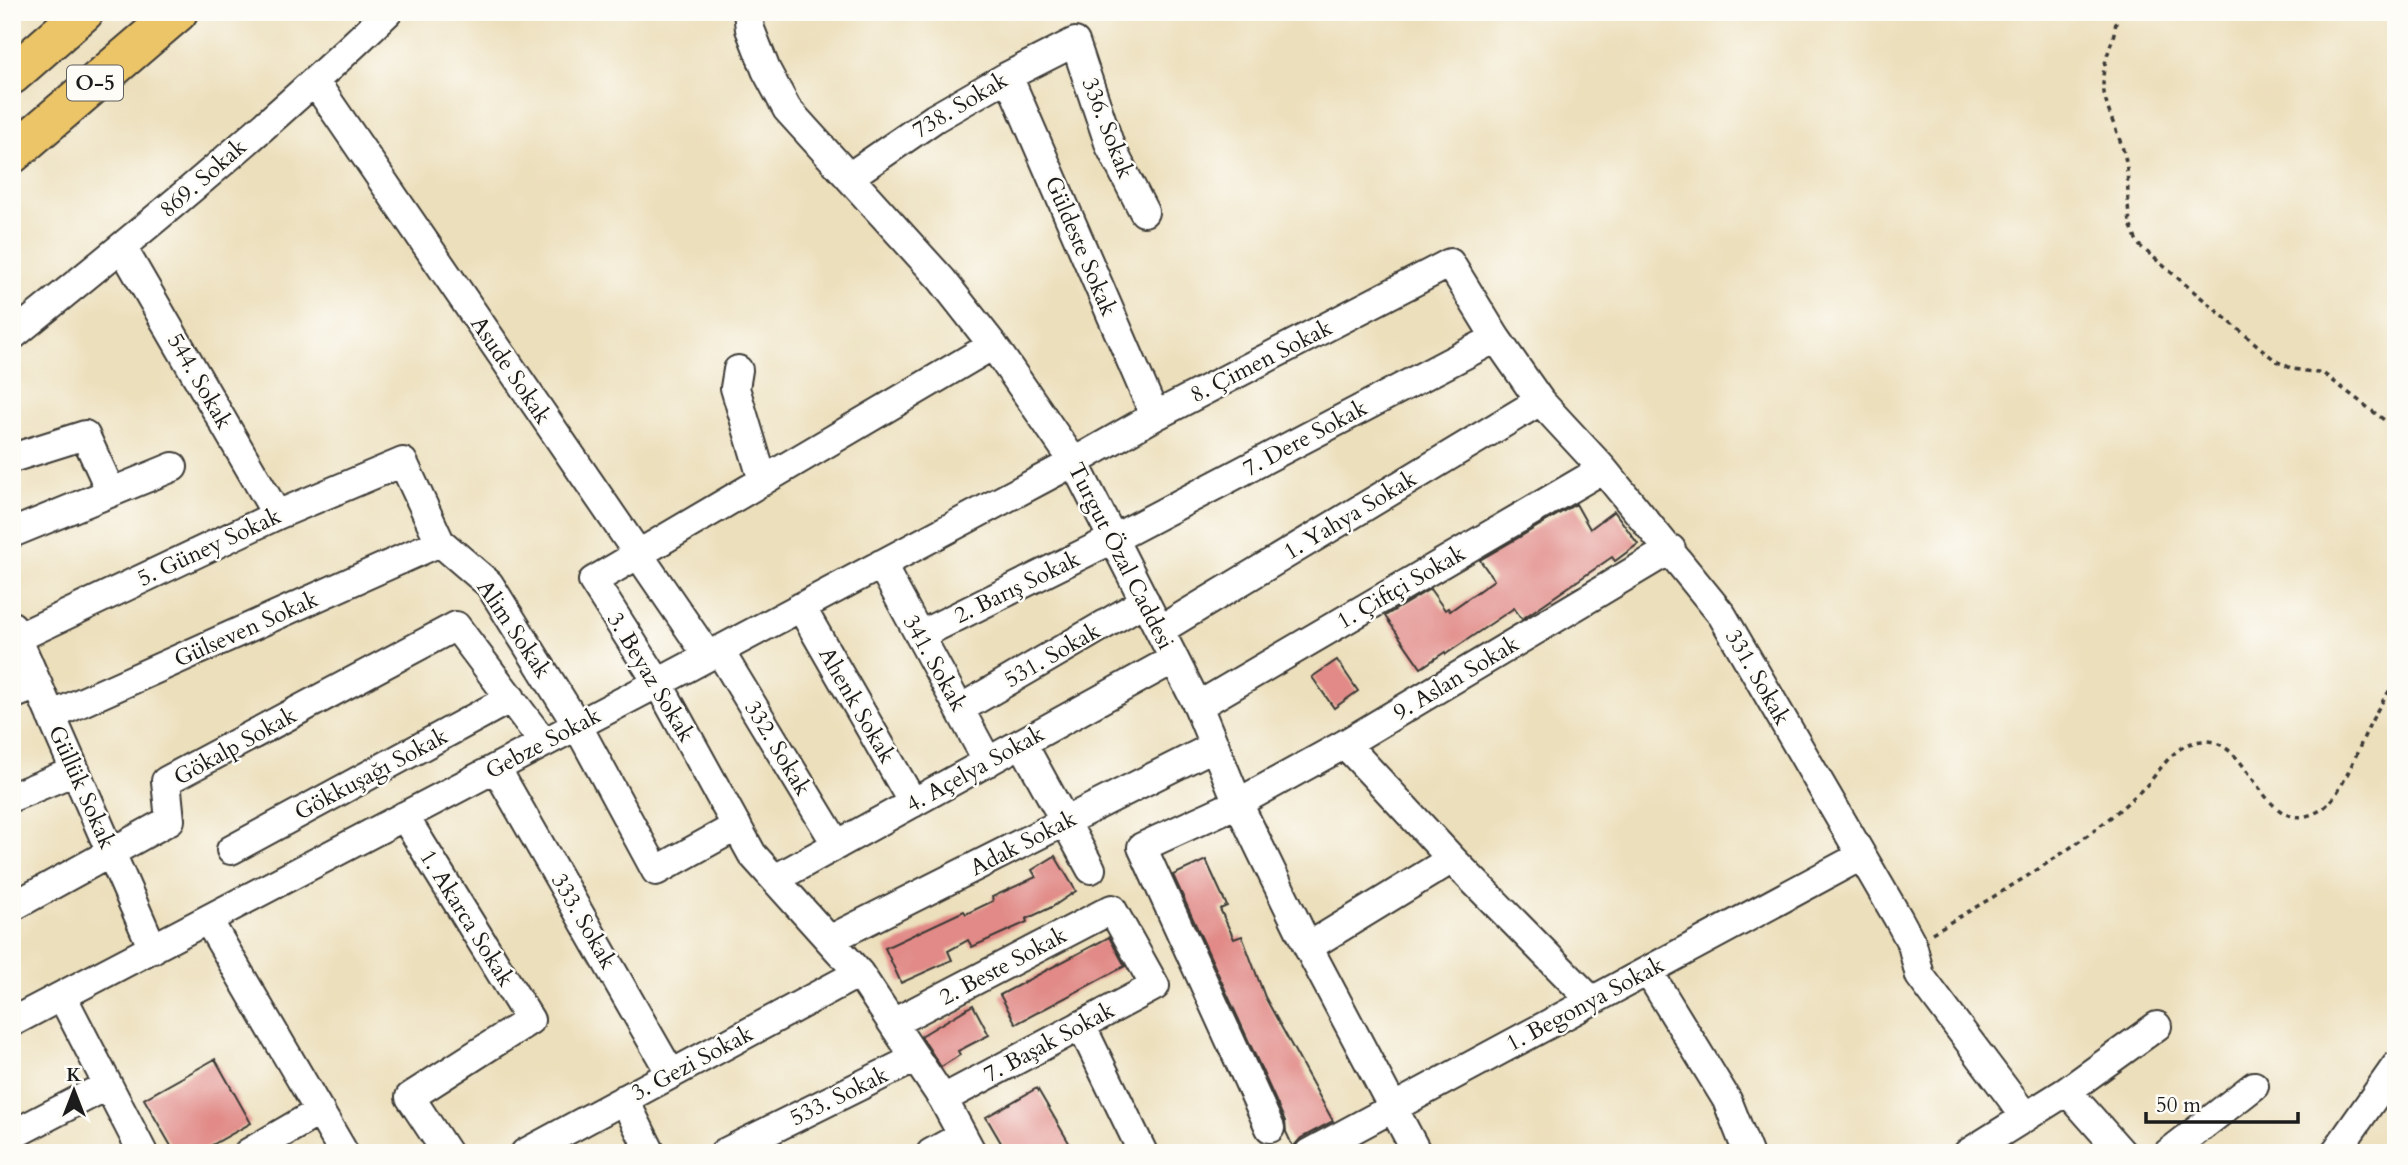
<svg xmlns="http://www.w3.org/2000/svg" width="2408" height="1165" font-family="Cardo,serif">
<rect width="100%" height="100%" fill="#fdfcf7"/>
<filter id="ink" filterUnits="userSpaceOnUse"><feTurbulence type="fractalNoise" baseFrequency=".0143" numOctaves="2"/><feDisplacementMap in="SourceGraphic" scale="14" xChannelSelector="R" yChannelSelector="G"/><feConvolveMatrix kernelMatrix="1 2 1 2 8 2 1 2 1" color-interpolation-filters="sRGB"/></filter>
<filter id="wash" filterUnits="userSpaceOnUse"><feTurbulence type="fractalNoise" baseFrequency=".00686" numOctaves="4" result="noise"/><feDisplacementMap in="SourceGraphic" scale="28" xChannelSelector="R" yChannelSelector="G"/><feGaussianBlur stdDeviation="1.57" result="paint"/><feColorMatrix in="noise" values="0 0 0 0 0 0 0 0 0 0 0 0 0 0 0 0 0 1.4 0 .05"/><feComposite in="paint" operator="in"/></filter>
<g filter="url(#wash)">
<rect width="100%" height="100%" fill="#ecdfbc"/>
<g id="blocks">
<path fill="#e18a87" d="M1576 504 1590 529 1614 511 1638 544 1615 561 1612 557 1522 619 1514 608 1446 654 1445 652 1421 668 1385 616 1430 589 1445 610 1448 608 1450 611 1494 580 1480 560Z
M1337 660 1358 691 1334 708 1312 677Z
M1055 856 1076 891 1052 907 1026 919 1027 922 1007 931 972 947 968 940 948 951 952 960 901 983 885 948 964 911 966 914 993 901 992 897 1036 877 1032 870Z
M1206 860 1227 906 1220 909 1234 939 1242 936 1265 997 1333 1121 1301 1138 1293 1147 1286 1132 1285 1121 1173 875Z
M1109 937 1125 966 1016 1024 1000 995Z
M973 1005 989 1035 958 1051 960 1055 941 1067 921 1036Z
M215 1059 251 1123 198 1153H175L144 1099Z
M1037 1088 1075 1153H1007L986 1117Z"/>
</g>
</g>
<g filter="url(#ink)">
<use href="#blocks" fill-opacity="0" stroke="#3b3934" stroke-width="2"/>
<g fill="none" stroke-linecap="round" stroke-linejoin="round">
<defs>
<path id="minor" d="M748 12 750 29 766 70 787 109 942 280 993 345 1074 462 1198 706 1238 803 1308 947 1417 1153
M1008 76 1155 416
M315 82 708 656
M849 177 935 118 1008 76 1075 42 1110 146 1144 212
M122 247 277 515
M12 336C141 232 269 127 388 12
M738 370 735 388 763 481
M12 458 85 435 111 492
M12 533 173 467
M881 564 988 762
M801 607 913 803
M12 626 153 949
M1160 630 1540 401
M920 635 1113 539 1496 338
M17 638 277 515 403 462 440 542 489 584 577 725 656 871 737 826
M719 650 837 845
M12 695 38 685
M1198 706 1603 469
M960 709 1145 601
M51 716 440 542
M1022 743 1091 869
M1345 744 1452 859 1592 1001
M496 768 671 1074
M12 797 75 771
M404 816 530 1020 410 1097 447 1153
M231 850 511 698
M775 879 1174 659
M12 907 170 820 166 781 456 626 544 743
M208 920 344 1153
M831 939 1215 746
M1308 947 1452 859
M1648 971 1727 1100 1748 1153
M62 996 143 1153
M12 1022 658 683 1074 462 1155 416 1450 263 1496 338 1540 401 1603 469 1722 615 1898 918 1912 944 1920 976 2025 1116
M893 1023 1112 909 1155 986 943 1099
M1081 1025 1143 1153
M2067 1091 2122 1153
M624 1099 651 1153
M1270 1128 1142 847 1238 803 1345 744 1671 549
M12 1135 108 1085
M248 1153 320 1111
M525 1153 859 973
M724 1153 916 1058
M931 1153 962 1136
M972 1153 943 1099 859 973 752 854 658 683 593 581 993 345
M1309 1153 1861 856
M1968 1153 2067 1091 2157 1026
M2168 1153 2254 1086
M2335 1153 2396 1066"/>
<path id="highway" d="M12 75 84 12
M12 154 178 12"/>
</defs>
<use href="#minor" stroke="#3b3934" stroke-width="32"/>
<use href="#highway" stroke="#3b3934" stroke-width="42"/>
<path stroke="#3b3934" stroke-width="3.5" stroke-dasharray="5 5" stroke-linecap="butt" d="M2116 12C2118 36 2103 56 2103 80 2103 108 2119 131 2125 157 2132 188 2121 218 2140 246L2276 361 2293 369 2324 374 2396 429
M1932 933C1991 898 2052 864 2106 821 2120 810 2133 798 2146 786 2158 773 2170 752 2187 745 2252 716 2257 850 2322 809 2343 795 2359 745 2371 722 2378 708 2387 694 2396 681"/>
<use href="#minor" stroke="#fff" stroke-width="28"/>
<use href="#highway" stroke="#edc569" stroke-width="38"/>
</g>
</g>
<g text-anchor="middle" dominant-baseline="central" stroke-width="5" stroke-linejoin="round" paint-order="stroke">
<rect fill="#fdfcf7" stroke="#605f5e" stroke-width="2" x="67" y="65.5" width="56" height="35" rx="5"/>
<g font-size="21" font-weight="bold" fill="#1c1c1c">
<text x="95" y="83">O-5</text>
</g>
<g font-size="23" fill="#1c1c1c" stroke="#fdfcf7">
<text transform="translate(960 105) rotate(-31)">738. Sokak</text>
<text transform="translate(1108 128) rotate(69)">336. Sokak</text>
<text transform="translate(203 178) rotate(-41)">869. Sokak</text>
<text transform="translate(1081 246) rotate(67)">Güldeste Sokak</text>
<text transform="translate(1261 361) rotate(-27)">8. Çimen Sokak</text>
<text transform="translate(511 370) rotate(56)">Asude Sokak</text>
<text transform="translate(200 381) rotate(60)">544. Sokak</text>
<text transform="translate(1305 438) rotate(-28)">7. Dere Sokak</text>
<text transform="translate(1350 515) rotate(-31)">1. Yahya Sokak</text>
<text transform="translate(209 547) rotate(-25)">5. Güney Sokak</text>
<text transform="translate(1121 556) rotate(63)">Turgut Özal Caddesi</text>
<text transform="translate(1017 587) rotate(-26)">2. Barış Sokak</text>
<text transform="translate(1401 587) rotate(-30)">1. Çiftçi Sokak</text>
<text transform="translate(246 629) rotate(-24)">Gülseven Sokak</text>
<text transform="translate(514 629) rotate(56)">Alim Sokak</text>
<text transform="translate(1052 655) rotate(-30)">531. Sokak</text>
<text transform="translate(935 663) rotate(61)">341. Sokak</text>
<text transform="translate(651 677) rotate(59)">3. Beyaz Sokak</text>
<text transform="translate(1758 677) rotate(60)">331. Sokak</text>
<text transform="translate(1456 678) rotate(-31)">9. Aslan Sokak</text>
<text transform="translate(857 705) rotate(60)">Ahenk Sokak</text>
<text transform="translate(543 743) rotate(-28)">Gebze Sokak</text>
<text transform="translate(235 746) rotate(-29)">Gökalp Sokak</text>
<text transform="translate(778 748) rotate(59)">332. Sokak</text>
<text transform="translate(975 769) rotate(-29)">4. Açelya Sokak</text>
<text transform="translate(371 774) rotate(-28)">Gökkuşağı Sokak</text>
<text transform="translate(82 787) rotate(66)">Güllük Sokak</text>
<text transform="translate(1023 843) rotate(-27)">Adak Sokak</text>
<text transform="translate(467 918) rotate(58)">1. Akarca Sokak</text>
<text transform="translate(584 921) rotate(60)">333. Sokak</text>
<text transform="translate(1003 966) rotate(-28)">2. Beste Sokak</text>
<text transform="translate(1585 1004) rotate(-28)">1. Begonya Sokak</text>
<text transform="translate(1049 1042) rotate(-28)">7. Başak Sokak</text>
<text transform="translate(692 1063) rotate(-28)">3. Gezi Sokak</text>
<text transform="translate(839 1096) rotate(-26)">533. Sokak</text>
</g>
</g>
<rect width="2408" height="1165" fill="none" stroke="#fdfcf7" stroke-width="42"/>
<g transform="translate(74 1091)" stroke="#fdfcf7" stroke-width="5" paint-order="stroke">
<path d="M0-5L12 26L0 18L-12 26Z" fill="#1c1c1c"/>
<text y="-10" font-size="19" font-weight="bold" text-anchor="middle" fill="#1c1c1c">K</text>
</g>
<path d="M2146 1112v10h152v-10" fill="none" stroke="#1c1c1c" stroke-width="3.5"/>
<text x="2156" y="1112" font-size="21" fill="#1c1c1c" stroke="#fdfcf7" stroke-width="5" paint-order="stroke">50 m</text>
</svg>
